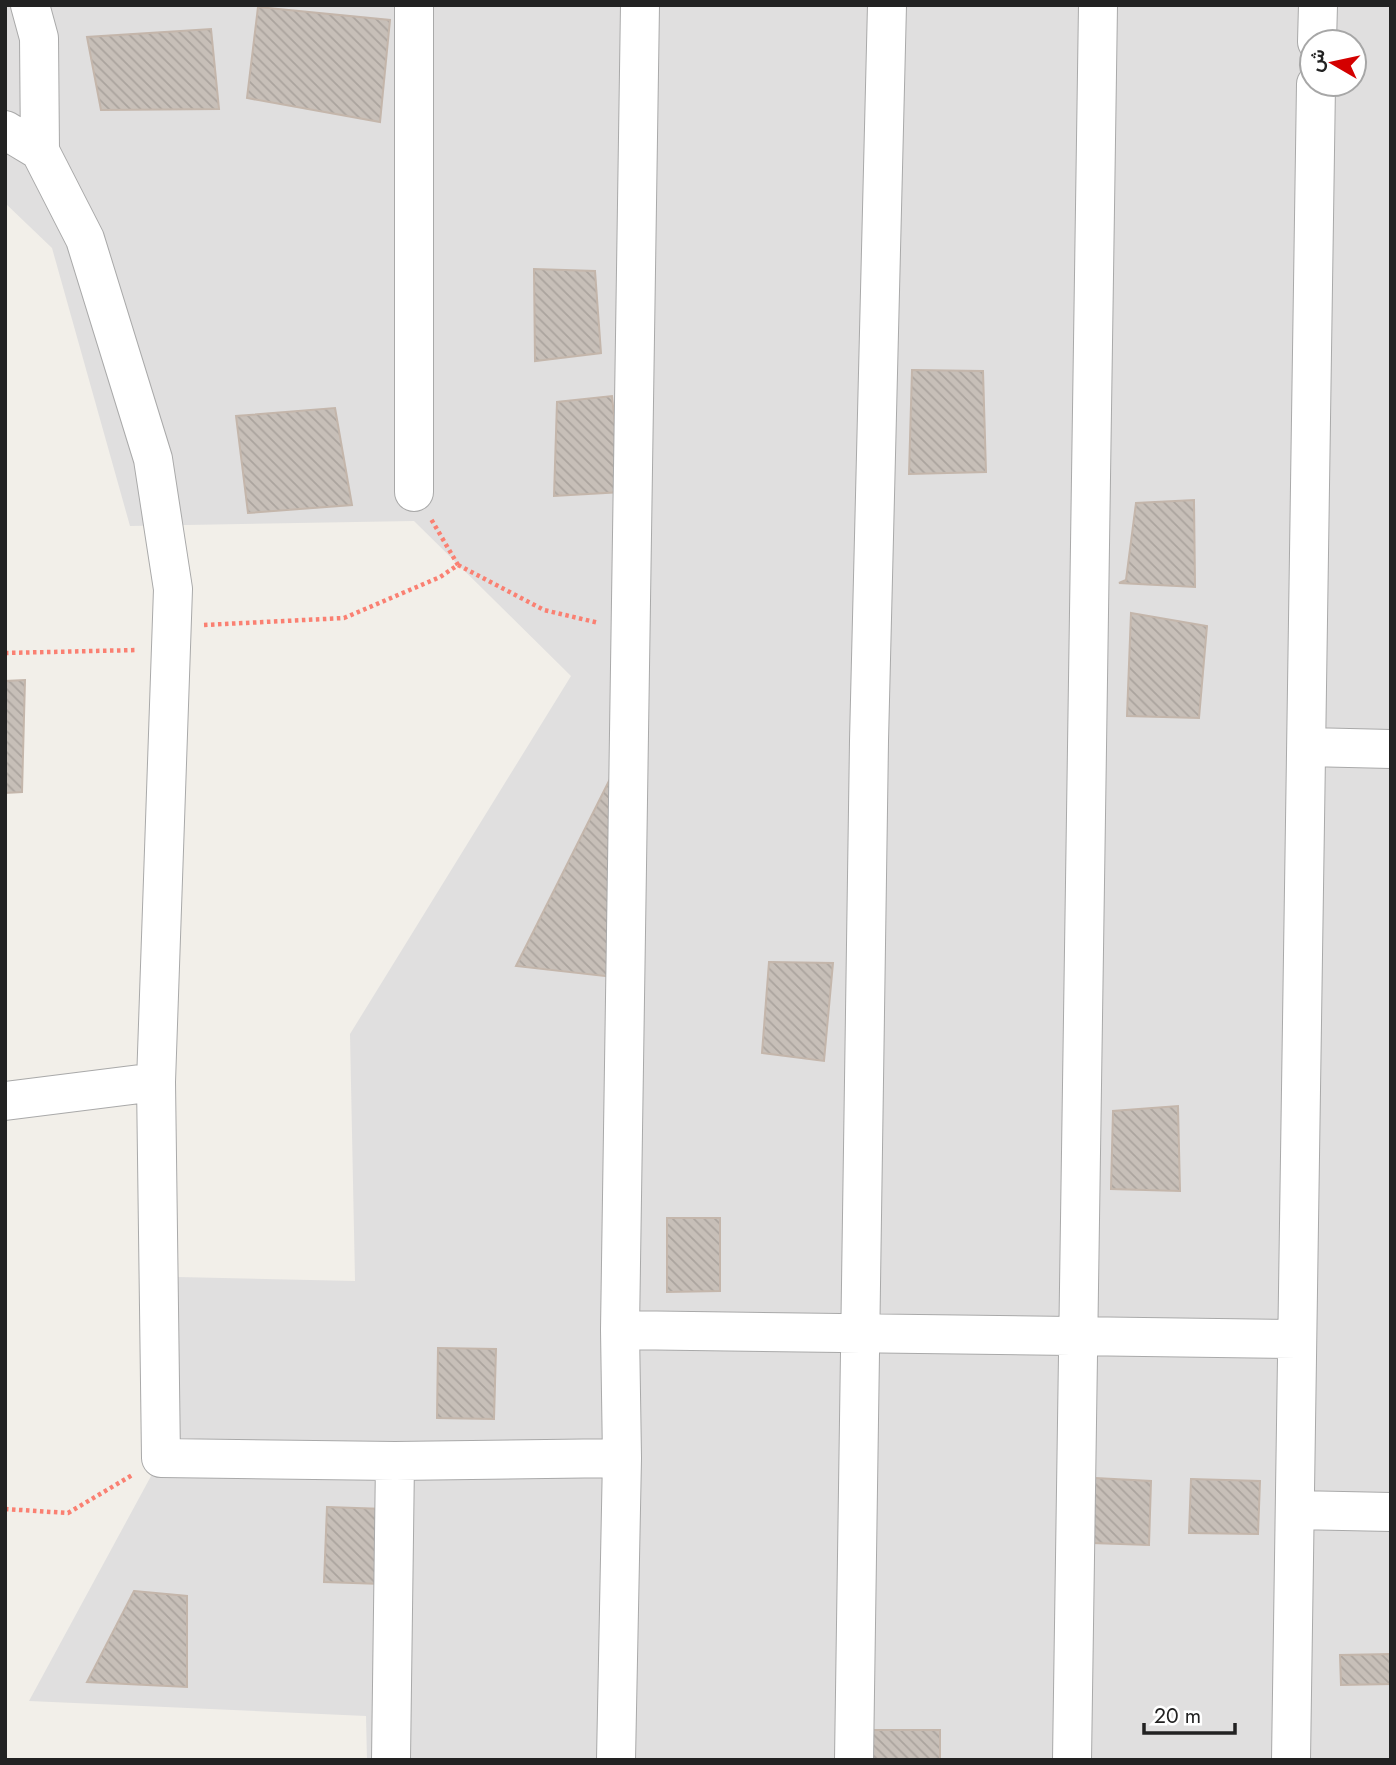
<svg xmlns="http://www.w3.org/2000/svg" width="1396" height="1765" font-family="Jost,Vazirmatn,sans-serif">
<defs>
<pattern id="building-back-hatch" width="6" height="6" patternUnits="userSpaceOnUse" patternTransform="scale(1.75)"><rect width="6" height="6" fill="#c7bfb8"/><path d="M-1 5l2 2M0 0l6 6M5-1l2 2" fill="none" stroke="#aba49e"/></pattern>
</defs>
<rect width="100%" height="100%" fill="#f2efe9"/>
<path fill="#e0dfdf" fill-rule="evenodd" d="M5 5H1391V1760H367L366 1716 29 1701 176 1430 178 1277 355 1281 350 1034 571 676 414 521 130 526 52 248 5 203ZM1312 42H1354V84H1312Z"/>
<path fill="url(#building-back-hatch)" stroke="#c4b6ab" stroke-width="2" d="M258 7 390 20 380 122 247 98Z
M211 29 219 109 101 110 87 37Z
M534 269 595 271 601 353 535 361Z
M912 370 983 371 986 472 909 474Z
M612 396 622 492 554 496 557 402Z
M335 408 352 505 248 513 236 416Z
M1194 500 1195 587 1119 583 1126 580 1136 503Z
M1131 613 1207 626 1199 718 1127 716Z
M25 680 22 792 5 793V681Z
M614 771 613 977 516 966Z
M769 962 833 963 824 1061 762 1053Z
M1178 1106 1180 1191 1111 1189 1113 1111Z
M667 1218H720V1291L667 1292Z
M438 1348 496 1349 494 1419 437 1418Z
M1095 1478 1151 1481 1149 1545 1092 1543Z
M1191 1479 1260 1481 1258 1534 1189 1533Z
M327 1507 385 1509 382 1584 324 1582Z
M134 1591 187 1596V1687L87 1682Z
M1391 1654V1684L1341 1685 1340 1655Z
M873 1730H940V1760H873Z"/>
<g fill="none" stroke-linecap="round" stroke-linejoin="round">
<defs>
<path id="minor" d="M30 5 39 38 40 151
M414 5V492
M1317 42 1318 5
M5 130 40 151 85 239 153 459 173 589 156 1082 161 1458 395 1461 622 1458
M1307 747 1391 749
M5 1101 156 1082
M620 1330 1297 1339
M1295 1510 1391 1512
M391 1760 395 1461
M616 1760 622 1458 620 1330 640 5
M854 1760 869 741 887 5
M1072 1760 1098 5
M1291 1760 1316 84"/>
</defs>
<use href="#minor" stroke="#a9a9a9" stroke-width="40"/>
<path stroke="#fa8072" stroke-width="4.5" stroke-dasharray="3.5 3.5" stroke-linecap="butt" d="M458 565 544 610 599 623
M204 625 344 618 440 577 458 565 431 519
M5 653 137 650
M5 1509 68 1513 134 1474"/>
<use href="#minor" stroke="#fff" stroke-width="38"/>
</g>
<rect width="1396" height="1765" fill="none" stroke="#222222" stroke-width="14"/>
<g transform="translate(1333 63) rotate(279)"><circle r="33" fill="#ffffff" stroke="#a7a7a7" stroke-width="2"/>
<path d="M0-5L12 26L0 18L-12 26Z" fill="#d40000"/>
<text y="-10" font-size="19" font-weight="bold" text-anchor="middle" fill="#222222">ش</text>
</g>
<path d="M1144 1723v10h91v-10" fill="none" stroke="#222222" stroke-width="3.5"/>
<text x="1154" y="1723" font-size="21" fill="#222222" stroke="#ffffff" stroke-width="5" paint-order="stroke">20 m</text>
</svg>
